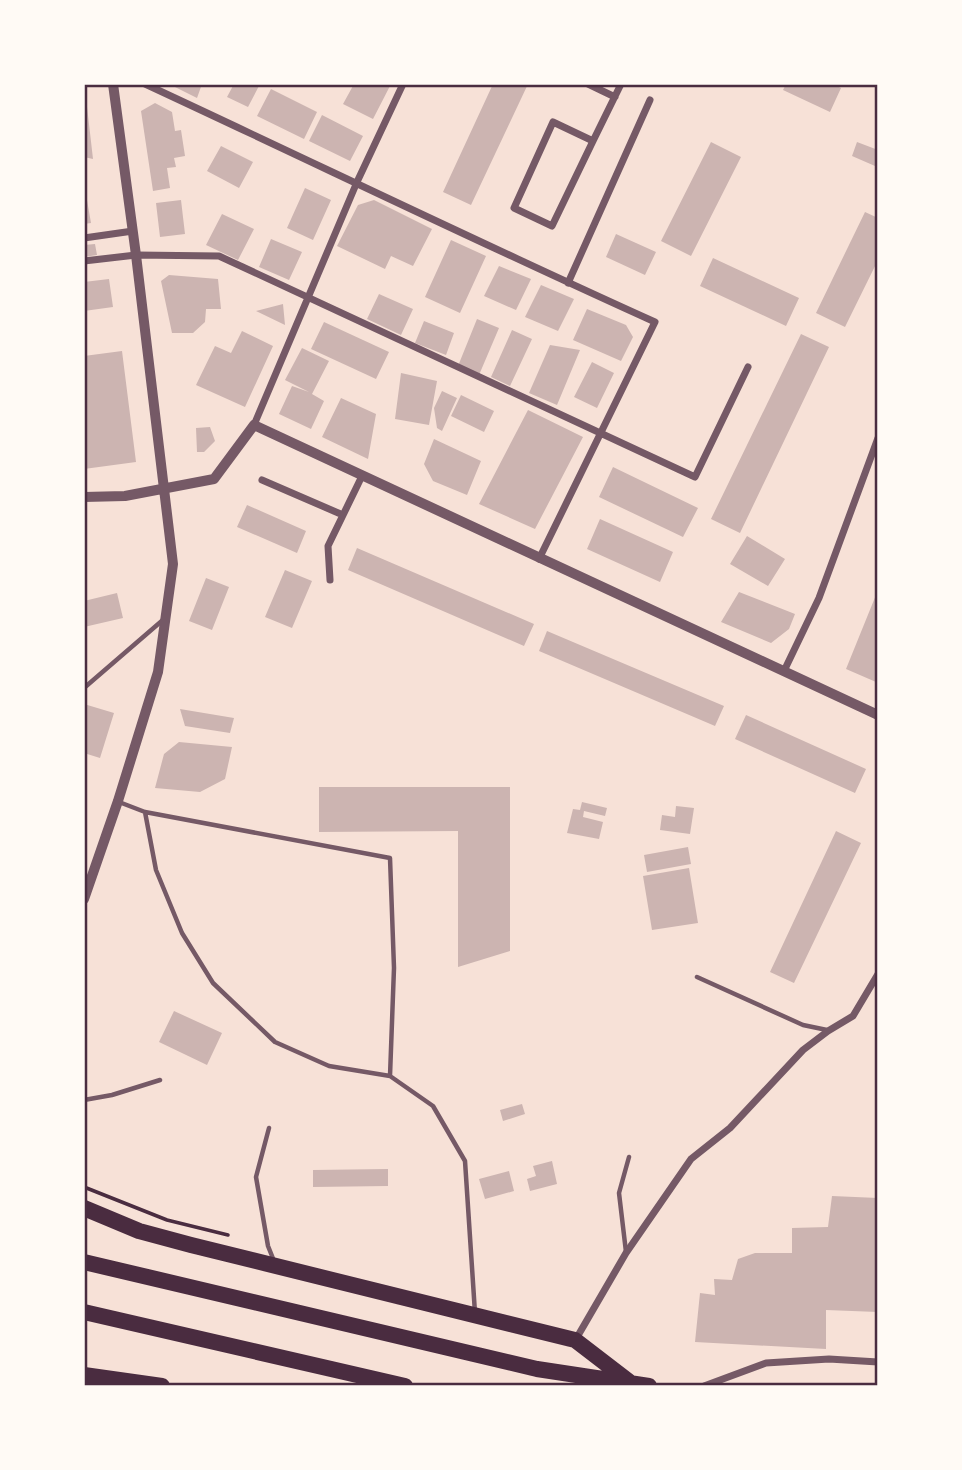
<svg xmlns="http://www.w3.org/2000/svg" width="962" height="1470" font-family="Montserrat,sans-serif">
<rect width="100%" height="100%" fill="#f7e1d7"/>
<path fill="#ccb4b1" d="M169 84H202L197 98Z
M234 84H260L248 107 227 97Z
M354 84H391L373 119 343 104Z
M493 84H528L471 205 443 192Z
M786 84H833L841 88 830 112 783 90Z
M271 89 317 112 304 139 257 116Z
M84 98H86L93 159 84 157Z
M155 103 172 112 175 131 181 130 185 156 174 158 176 167 167 168 170 188 153 191 141 111Z
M322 115 363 136 350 161 309 141Z
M711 142 741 157 691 256 661 241Z
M857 142 878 150 875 166 852 156Z
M221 146 253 162 239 188 207 171Z
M84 183 91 223 84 224Z
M305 188 331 200 313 240 287 228Z
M181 200 185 234 160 237 156 203Z
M374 200 432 229 413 266 391 256 385 269 337 246 358 205Z
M865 212 878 218V260L845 327 816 313Z
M222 214 254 229 238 260 206 245Z
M616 234 656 252 645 275 606 257Z
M271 239 302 252 289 280 259 267Z
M451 240 486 256 460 313 425 297Z
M95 244 97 255 84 257V245Z
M713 258 799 298 786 326 700 286Z
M499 266 531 279 516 310 484 296Z
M169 275 218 279 221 309H206L205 322 193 333H172L161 281Z
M109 279 113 307 84 311V282Z
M541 285 574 299 558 331 525 317Z
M379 294 413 309 401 335 367 319Z
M283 304 285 325 256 311Z
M587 309 626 325 633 337 621 361 573 340Z
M477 319 499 328 479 375 458 366Z
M424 321 454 333 446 355 415 343Z
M324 322 389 352 376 379 311 349Z
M512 330 532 339 510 386 491 377Z
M242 331 273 346 245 407 196 385 215 346 231 353Z
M801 334 829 347 740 533 711 519Z
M550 345 580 350 557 405 529 393Z
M302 348 329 361 312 394 324 401 311 429 279 414 292 386 309 392 285 380Z
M122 351 136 462 84 469V356Z
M592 362 614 373 597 408 574 397Z
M401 373 437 381 429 425 395 419Z
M442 391 457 398 442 431 437 428 434 408Z
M461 395 494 411 484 432 451 416Z
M341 398 376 414 368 459 322 437Z
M528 410 583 437 535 529 479 504Z
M210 427 215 441 204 452H197L196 428Z
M434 439 481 461 467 495 433 481 424 464Z
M613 467 698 508 683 537 599 497Z
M247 505 306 531 297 553 237 527Z
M600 519 673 552 660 582 587 549Z
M747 536 785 559 768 586 730 564Z
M357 548 534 624 524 646 348 570Z
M285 570 312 581 292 628 265 617Z
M206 578 229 587 212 630 189 621Z
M878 590V677L876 682 846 669Z
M739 592 795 614 789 629 771 643 721 622Z
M117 593 123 618 84 627V601Z
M547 631 724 706 715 726 539 651Z
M84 704 114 713 100 758 84 753Z
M180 709 234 718 230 733 185 726Z
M746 715 866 769 855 793 735 739Z
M179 742 232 747 225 779 200 792 155 788 164 754Z
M319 787H510V951L458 967V831L319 832Z
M582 802 607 808 605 816 584 811 583 817 603 822 599 839 567 833 573 809 580 810Z
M676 806 694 808 690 834 660 830 662 815 675 817Z
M836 831 861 843 794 983 770 972Z
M688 847 691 864 647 872 644 855Z
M689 868 698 923 652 930 643 876Z
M174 1011 222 1033 207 1065 159 1042Z
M522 1104 525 1114 503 1121 500 1110Z
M552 1161 557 1184 530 1191 527 1179 536 1176 533 1166Z
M388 1169V1186L313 1187V1170Z
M509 1171 514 1191 485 1199 479 1179Z
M832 1196 878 1198V1312L826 1310V1349L695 1342 700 1293 715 1295 714 1279 732 1280 738 1259 755 1253H792V1228L828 1227Z"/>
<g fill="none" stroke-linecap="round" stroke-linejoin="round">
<path stroke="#4a2c40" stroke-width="3.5" d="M84 1187 167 1220 228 1235"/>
<path stroke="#755966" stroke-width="4.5" d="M84 688 164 619
M119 802 145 812 390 858 394 968 390 1076 329 1066 275 1042 213 983 182 933 156 870 145 812
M697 977 803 1025 827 1030
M390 1076 433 1106 465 1161 475 1313
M84 1100 112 1095 160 1080
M269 1128 256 1177 268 1246 274 1261
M626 1252 619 1193 629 1157"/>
<path stroke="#755966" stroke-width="7" d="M145 84C315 163 484 245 655 322L539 559
M588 84 615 97
M553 122 593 141 552 226 514 208Z
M593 141 621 84
M84 238 133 231
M84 261 136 255 219 256 695 477 748 367
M568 283 650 100
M254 425 357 182 403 84
M262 480 343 515
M330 580 328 546 362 476
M784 671 819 598 878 438
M576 1339 626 1253 691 1159 730 1128 803 1050 828 1031 853 1016 878 974
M704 1386 766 1363 829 1359 878 1362"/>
<path stroke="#755966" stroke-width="10" d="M84 497 125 496 214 479 254 425 878 715
M84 899 118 801 158 672 173 564 136 255 113 84"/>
<path stroke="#4a2c40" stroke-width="16" d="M84 1208 139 1231 191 1245 575 1340 631 1383
M84 1262 537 1369 649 1386
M84 1312 405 1386
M84 1375 162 1386"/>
</g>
<rect width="962" height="1470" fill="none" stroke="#fffaf5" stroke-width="172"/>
<rect x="86" y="86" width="790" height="1298" fill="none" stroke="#4a2c40" stroke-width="2.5"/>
</svg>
